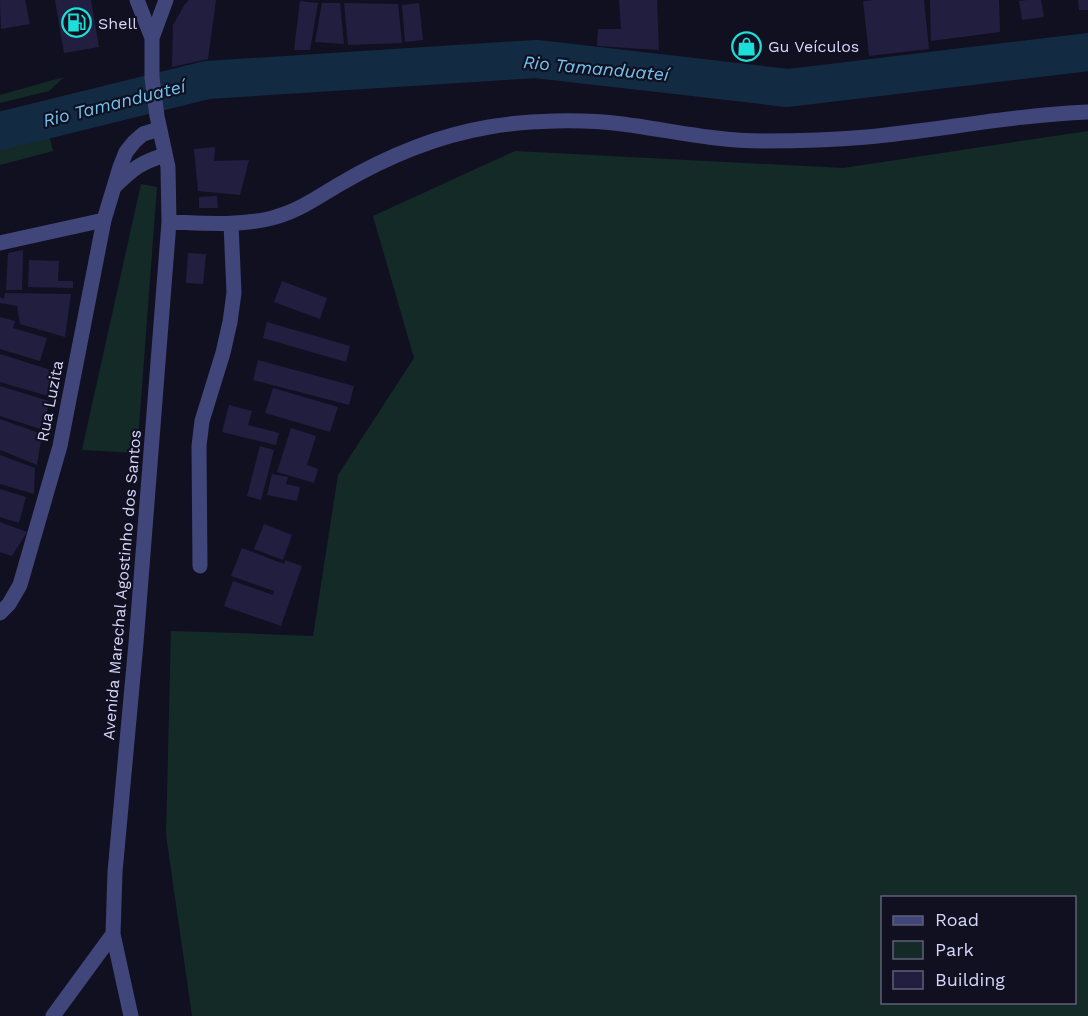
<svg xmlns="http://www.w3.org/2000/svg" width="1088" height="1016" font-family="'Work Sans',sans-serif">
<rect width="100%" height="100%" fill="#111021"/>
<path fill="#142a26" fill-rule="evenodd" d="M64 77 49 91 0 103V95Z
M47 127 53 151 0 165V138Z
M1088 131V1016H192L166 835 171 631 238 633 313 636 338 475 414 358 373 216 515 151 843 168ZM882 898H1074V1002H882Z
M141 184 157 187 137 453 82 450Z"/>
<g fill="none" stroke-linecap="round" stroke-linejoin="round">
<path stroke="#132b42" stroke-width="38" d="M0 131 207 80 536 59 788 88 1088 52"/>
</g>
<path fill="#211e40" d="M0 0H25L30 24 1 29Z
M55 0H91L99 47 64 53Z
M189 0H216L208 59 172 67 173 25 185 4Z
M619 0H657L659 50 597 46 598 29H621Z
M875 0H924L929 49 869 56 863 1Z
M930 0H999L1000 32 931 41Z
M1027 0H1041L1044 17 1022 20 1019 1Z
M1078 0H1088V10H1079Z
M300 1 318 3 310 50H294Z
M322 3H340L344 44 315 42Z
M344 3 398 4 402 43 348 45Z
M419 3 423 40 405 42 402 5Z
M215 147 214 161 249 160 240 195 198 191 194 149Z
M217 196 218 208H199V197Z
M23 250 22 290H6L8 253Z
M188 253 206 254 203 284 186 283Z
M29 260 59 261 58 281H73V288L28 287Z
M282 281 327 298 320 319 274 302Z
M5 293 71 294 65 337 20 324 17 306 0 303V297L4 299Z
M0 317 15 321 13 328 47 338 40 361 0 349Z
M267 322 350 346 346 362 263 338Z
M0 354 54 371 51 397 0 382Z
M258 360 354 386 349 405 253 380Z
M0 386 49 401 44 430 0 416Z
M273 388 338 407 330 432 265 413Z
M229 405 252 411 248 425 279 433 276 445 222 432Z
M0 419 42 434 37 465 0 450Z
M291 428 316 436 307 465 318 469 314 483 277 472Z
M260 446 274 450 261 500 247 496Z
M0 455 35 468 34 494 0 484Z
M272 474 288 477 286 484 300 487 297 501 267 495Z
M0 489 26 497 19 523 0 517Z
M0 522 27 532 12 556 0 552Z
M264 524 292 535 283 560 254 549Z
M242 548 284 564 285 560 302 566 281 626 224 606 233 581 273 595 274 591 231 576Z"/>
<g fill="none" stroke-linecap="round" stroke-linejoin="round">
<path stroke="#41467a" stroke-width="15" d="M137 0 152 38
M114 187C133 169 139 163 165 155
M169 222C202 223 235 226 268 219 296 213 316 198 340 184 386 157 436 136 489 127 528 120 583 119 622 124 669 130 715 141 763 141 798 141 832 140 867 137 941 130 1014 115 1088 112
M0 243 104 220
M200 566 199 446 202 421 223 353 230 322 234 293 231 224
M0 613 9 604 20 585 60 446 104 220 120 167 126 152 134 142 143 134 159 129
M53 1016 113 934
M131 1016 113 934 115 872 136 643 169 222 168 167 157 116 152 78V38L166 0"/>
</g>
<defs>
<symbol id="fuel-ring" viewBox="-11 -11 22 22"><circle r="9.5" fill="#111021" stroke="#1be0da" stroke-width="1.5"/><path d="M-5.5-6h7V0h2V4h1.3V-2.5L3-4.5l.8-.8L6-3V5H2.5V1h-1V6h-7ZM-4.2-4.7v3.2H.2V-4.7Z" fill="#1be0da"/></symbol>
<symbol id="shop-ring" viewBox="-11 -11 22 22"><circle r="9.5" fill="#111021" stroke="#1be0da" stroke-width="1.5"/><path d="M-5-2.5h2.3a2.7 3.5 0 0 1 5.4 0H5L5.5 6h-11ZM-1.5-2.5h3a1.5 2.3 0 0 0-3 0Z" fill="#1be0da"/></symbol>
</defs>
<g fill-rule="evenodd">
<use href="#fuel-ring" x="60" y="6" width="33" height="33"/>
<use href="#shop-ring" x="730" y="30" width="33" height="33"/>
</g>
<g text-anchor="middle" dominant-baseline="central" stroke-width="4.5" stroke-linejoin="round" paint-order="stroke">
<g font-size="16" fill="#d5d6fa" stroke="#111021" text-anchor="start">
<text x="98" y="23">Shell</text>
<text x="768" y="46">Gu Veículos</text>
</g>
<g font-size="16" fill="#d5d6fa" stroke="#111021">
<text transform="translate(50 401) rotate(-79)">Rua Luzita</text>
<text transform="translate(122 585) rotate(-85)">Avenida Marechal Agostinho dos Santos</text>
</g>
<g font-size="18" font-style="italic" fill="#6fc4ee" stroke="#111021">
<text transform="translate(596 68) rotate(5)">Rio Tamanduateí</text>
<text transform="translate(114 103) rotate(-14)">Rio Tamanduateí</text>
</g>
</g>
<rect x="881" y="896" width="195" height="108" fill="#111021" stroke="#5f5f78" stroke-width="1.5"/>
<rect x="893" y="916" width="30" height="9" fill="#41467a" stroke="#5f5f78" stroke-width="1.5"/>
<text x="935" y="926" font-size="18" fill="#d5d6fa">Road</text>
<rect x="893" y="941" width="30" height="18" fill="#142a26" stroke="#5f5f78" stroke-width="1.5"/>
<text x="935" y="956" font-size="18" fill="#d5d6fa">Park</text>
<rect x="893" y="971" width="30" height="18" fill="#211e40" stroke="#5f5f78" stroke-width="1.5"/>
<text x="935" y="986" font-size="18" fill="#d5d6fa">Building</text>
</svg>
